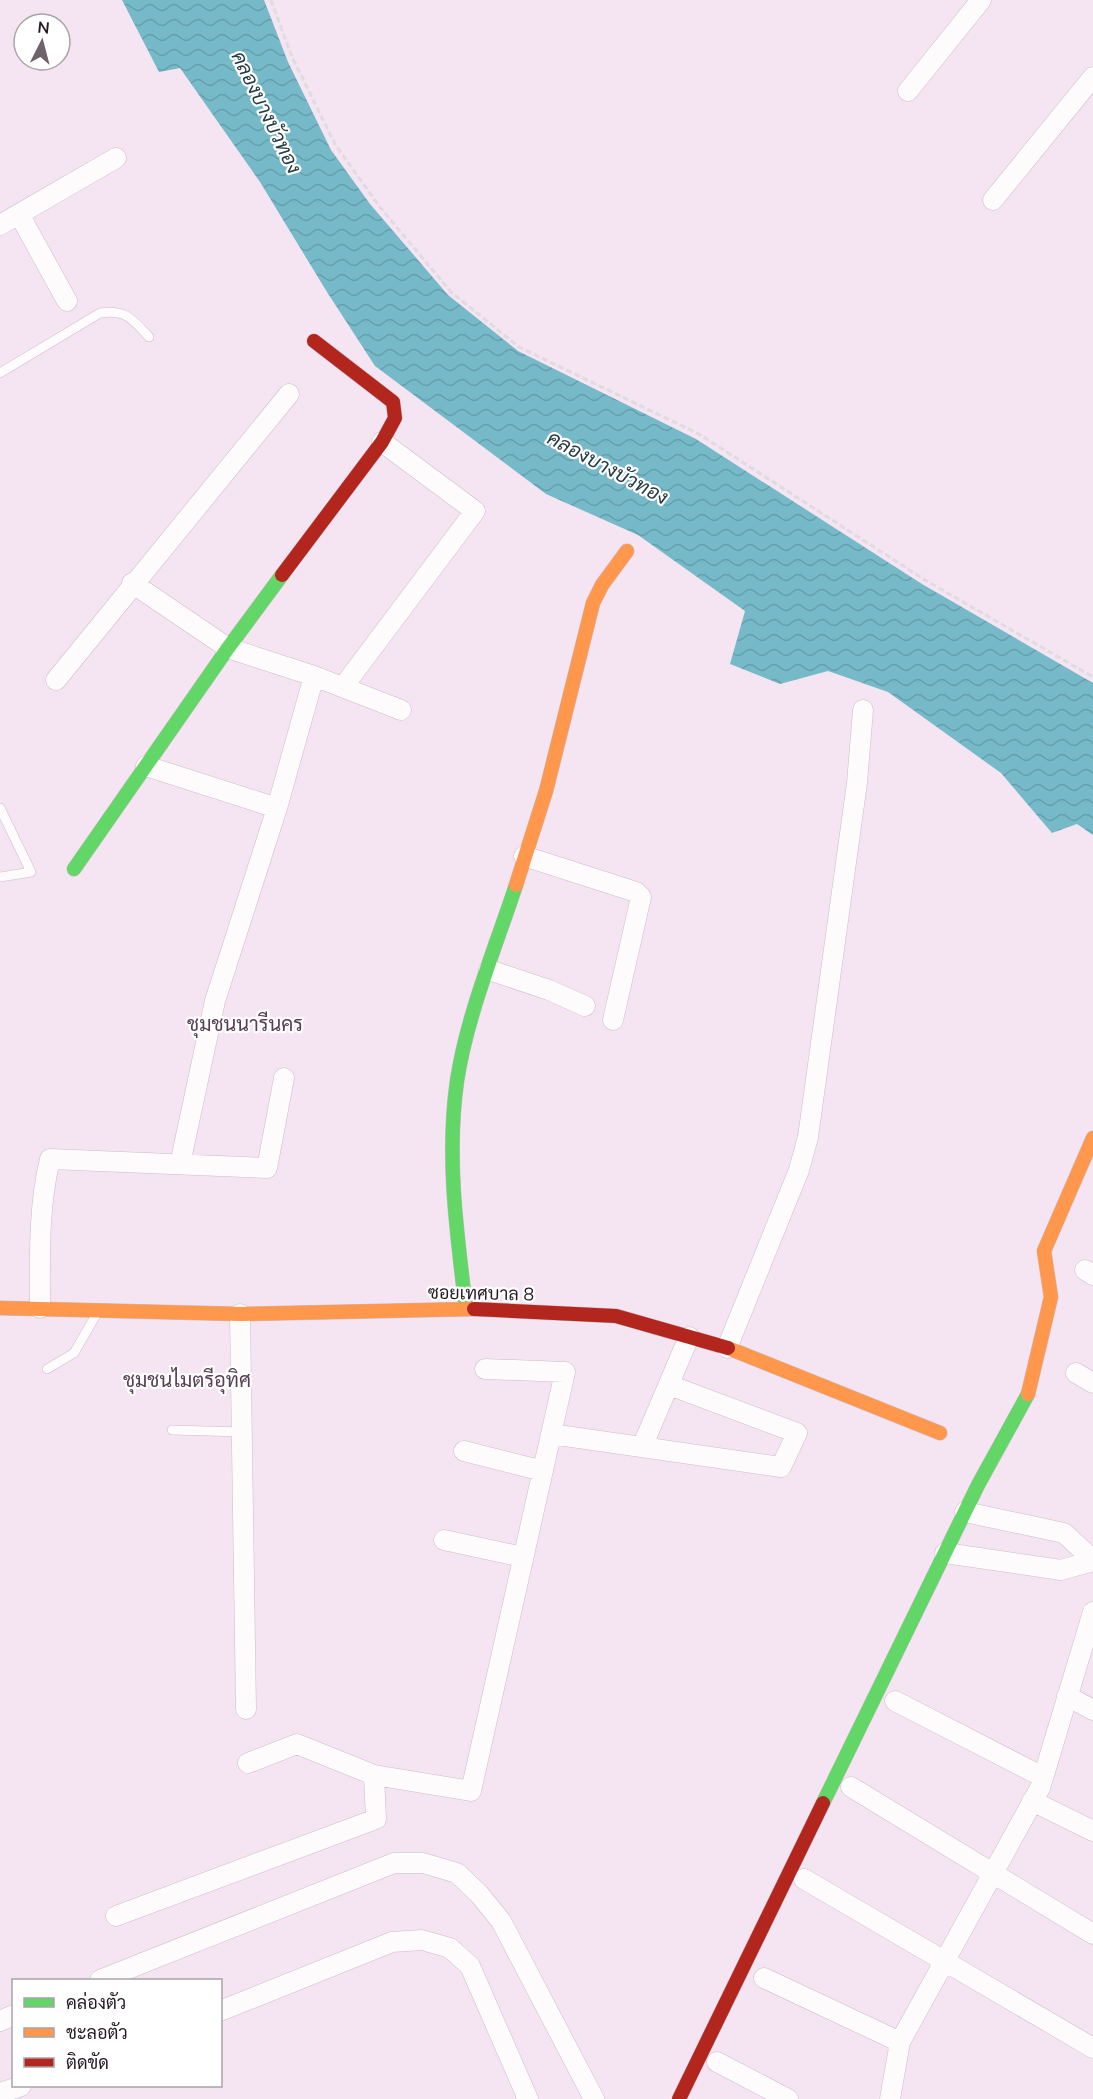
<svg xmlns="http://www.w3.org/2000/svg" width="1093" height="2099" font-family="Mulish,Sarabun,sans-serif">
<defs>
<pattern id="water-waves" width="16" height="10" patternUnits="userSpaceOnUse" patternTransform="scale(1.5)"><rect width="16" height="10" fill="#76bac9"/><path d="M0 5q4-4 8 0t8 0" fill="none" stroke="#669fac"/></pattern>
</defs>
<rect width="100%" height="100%" fill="#f5e5f2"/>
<path fill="url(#water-waves)" d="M122 0H264L288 62 331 150 370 204 448 295 518 351 696 439 922 584 1093 683V835L1077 824 1052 833 1001 773 888 692 828 671 780 684 730 664 745 611 638 535 546 494 375 366 327 292 260 182 180 68 159 72Z"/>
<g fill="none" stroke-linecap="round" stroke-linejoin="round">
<defs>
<path id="lane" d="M0 373 100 313C126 309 132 319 149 337
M0 808 31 872 0 877
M47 1369 74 1353 96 1315
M172 1430 242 1432"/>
<path id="street" d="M908 91 981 0
M993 200 1093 77
M19 214 67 301
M0 225 116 158
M132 583 228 648 314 676 401 710
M56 680 289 394
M343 687 475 511 382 442
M146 766 277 808
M524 856 636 892 641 897 613 1020
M489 970 549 990 585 1006
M180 1164 215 1001 277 808 314 676
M1085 1270 1093 1275
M40 1308C40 1257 38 1209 50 1159L267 1168 284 1078
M240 1314 246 1709
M727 1348 799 1170 808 1137 857 783 863 710
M1076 1373 1093 1383
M551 1434 781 1467 797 1433 669 1385
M642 1447 689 1337
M464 1451 543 1471
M965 1512 1064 1533 1093 1560
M444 1540 523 1557
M945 1553 1061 1570 1093 1561
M1067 1696 1093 1710
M895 1701 1043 1777
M374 1775 471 1791 565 1372 485 1369
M851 1787 1093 1934
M1032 1801 1093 1831
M804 1879 1093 2048
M116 1916 376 1819 374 1775 297 1744 248 1763
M764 1978 900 2042
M100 1980 394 1863H423L457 1873 479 1894 501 1921 594 2099
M220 2011 392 1942 422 1940 450 1948 470 1966 528 2099
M0 2021 14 2015
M717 2062 788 2099
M0 2093 21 2086
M890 2099 900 2042 1040 1788 1093 1612"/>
<path id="fast" d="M74 869 228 648 282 575
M466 1309C457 1234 446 1157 457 1081 467 1015 495 949 516 885
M823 1803 978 1485 1028 1394"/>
<path id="slow" d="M516 885 546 791 593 603 602 585 627 551
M0 1308 240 1314 474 1309
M728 1348 940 1433
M1028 1394 1051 1297 1044 1251 1093 1138"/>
<path id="jam" d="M282 575 382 442 395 418 393 402 314 341
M474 1309 616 1316 728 1348
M679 2099 823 1803"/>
</defs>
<use href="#lane" stroke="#c9bdc7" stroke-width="10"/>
<use href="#street" stroke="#c9bdc7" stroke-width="21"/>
<use href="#fast" stroke="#c9bdc7" stroke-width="15"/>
<use href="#slow" stroke="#c9bdc7" stroke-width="15"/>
<use href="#jam" stroke="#c9bdc7" stroke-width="15"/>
<path stroke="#e0dbde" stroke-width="3" stroke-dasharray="6 3" stroke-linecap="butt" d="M271 0 292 57 335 144 379 206 451 292 519 347 699 434 925 580 1093 677"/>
<use href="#lane" stroke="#fefbfd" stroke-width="9"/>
<use href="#street" stroke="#fefbfd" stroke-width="20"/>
<use href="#fast" stroke="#63d668" stroke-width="14"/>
<use href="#slow" stroke="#ff974d" stroke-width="14"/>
<use href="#jam" stroke="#b3261e" stroke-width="14"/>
</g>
<g text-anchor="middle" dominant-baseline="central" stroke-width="4.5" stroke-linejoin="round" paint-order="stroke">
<g font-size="18" fill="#251b23" stroke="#fff">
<text transform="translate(481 1293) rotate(1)">ซอยเทศบาล 8</text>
</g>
<g font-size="20" font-style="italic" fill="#243b3f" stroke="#fff">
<text transform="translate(267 112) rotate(64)">คลองบางบัวทอง</text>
<text transform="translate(608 467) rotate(28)">คลองบางบัวทอง</text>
</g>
<g font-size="20" fill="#574053" stroke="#fff">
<text x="245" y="1023">ชุมชนนารีนคร</text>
<text x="187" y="1379">ชุมชนไมตรีอุทิศ</text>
</g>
</g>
<rect x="12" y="1979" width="210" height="108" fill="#ffffff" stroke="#a8a4a7" stroke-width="1.5"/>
<rect x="24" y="1998" width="30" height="9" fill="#63d668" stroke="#a8a4a7" stroke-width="1.5"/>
<text x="66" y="2009" font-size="18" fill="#251b23">คล่องตัว</text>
<rect x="24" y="2028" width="30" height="9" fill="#ff974d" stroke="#a8a4a7" stroke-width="1.5"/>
<text x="66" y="2039" font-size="18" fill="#251b23">ชะลอตัว</text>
<rect x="24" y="2058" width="30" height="9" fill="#b3261e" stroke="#a8a4a7" stroke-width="1.5"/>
<text x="66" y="2069" font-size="18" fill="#251b23">ติดขัด</text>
<g transform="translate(42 42) rotate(6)"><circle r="28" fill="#ffffff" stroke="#a8a4a7" stroke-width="1.5"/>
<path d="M0-4.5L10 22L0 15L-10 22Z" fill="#6e626b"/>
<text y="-9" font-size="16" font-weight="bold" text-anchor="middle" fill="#251b23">N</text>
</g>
</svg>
